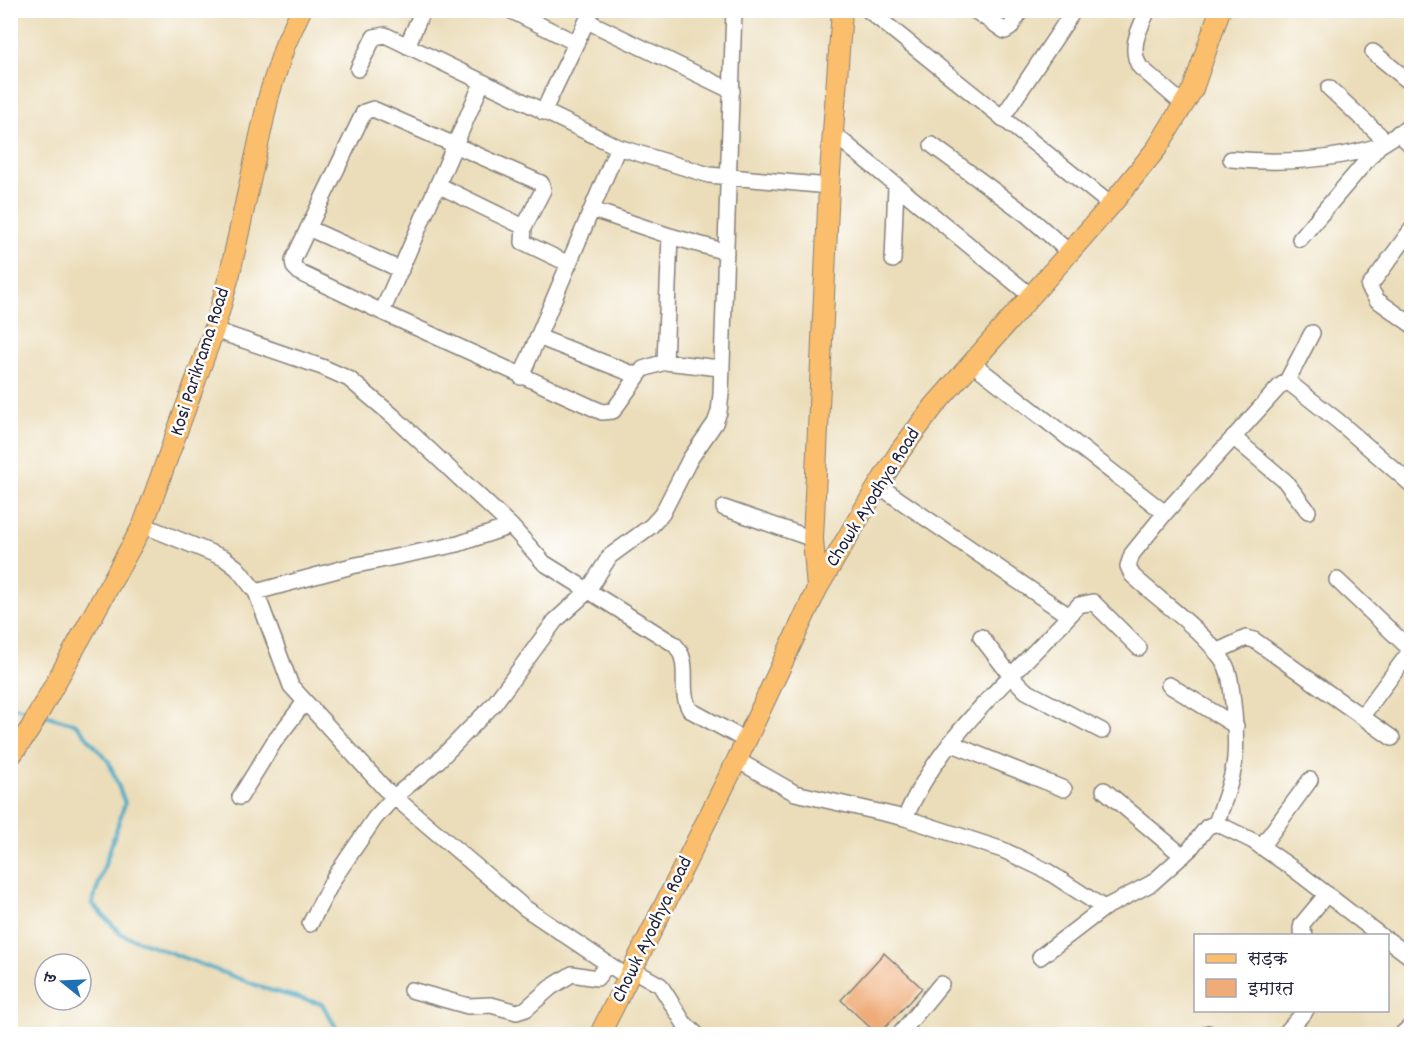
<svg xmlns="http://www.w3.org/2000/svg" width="1422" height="1045" font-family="Dekko,'Playpen Sans Deva',sans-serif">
<rect width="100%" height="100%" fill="#fff"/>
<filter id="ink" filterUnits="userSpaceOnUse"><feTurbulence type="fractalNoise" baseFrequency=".0167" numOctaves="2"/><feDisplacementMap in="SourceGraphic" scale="12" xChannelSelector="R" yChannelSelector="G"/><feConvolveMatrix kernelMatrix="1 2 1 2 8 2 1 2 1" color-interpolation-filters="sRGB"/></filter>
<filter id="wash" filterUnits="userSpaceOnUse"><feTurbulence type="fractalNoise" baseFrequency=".008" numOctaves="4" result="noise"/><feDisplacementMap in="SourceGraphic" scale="24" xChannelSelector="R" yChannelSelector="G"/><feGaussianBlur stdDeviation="1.35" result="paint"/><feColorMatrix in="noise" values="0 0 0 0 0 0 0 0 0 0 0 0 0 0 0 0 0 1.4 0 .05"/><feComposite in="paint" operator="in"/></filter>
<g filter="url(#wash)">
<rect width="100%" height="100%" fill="#ebddb9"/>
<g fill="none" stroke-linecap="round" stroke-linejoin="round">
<path stroke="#44a8c4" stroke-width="4" d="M10 706 33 712
M44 715 76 724 109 762 125 803 92 904 121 934 269 990 322 1004 340 1034"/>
</g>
<g id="blocks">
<path fill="#efac79" d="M884 953 922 988 878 1035 841 1000Z"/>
</g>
</g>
<g filter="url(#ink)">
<use href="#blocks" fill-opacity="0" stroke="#86807a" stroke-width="1.5"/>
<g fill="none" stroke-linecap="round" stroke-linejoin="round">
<defs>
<path id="minor" d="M510 10 576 43
M868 10 1111 205
M974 10 1005 31 1010 28 1021 10
M1148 10C1140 28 1128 48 1140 67L1184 105
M587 21 732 91
M407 46 423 10
M1373 52 1412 84
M358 69 374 37 385 35 618 147 709 175 829 186
M482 83 382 312 602 412 613 411 643 369 665 362 720 368
M1329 88 1386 141
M543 112 592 10
M1002 118 1074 10
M1398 133 1412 146
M835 135 1031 296
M932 145 1027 215 1070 253
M1231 159C1282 164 1330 161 1379 146
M438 185 524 227 523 242 569 264
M593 210 670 236 665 362
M308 228 401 270
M1412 229 1369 287 1377 300 1412 325
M670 236 726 252
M1300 239 1379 146 1412 125
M893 260 896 185
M382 312 300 273 294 267 293 260 364 112 373 109 541 183 543 190 524 227
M214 330 322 367 349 379 393 416 511 526 544 563 674 644C693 663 677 688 690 710L745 740
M538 337 638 376
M972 363 1165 513
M521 377 618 147
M1287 381 1312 333
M1233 437 1285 481 1308 511
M879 486 1069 616
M724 508 813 539
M143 525 224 558 237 568 256 592 291 686 385 789 525 908 629 978
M1337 580 1412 651
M256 592 352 566 458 544 511 526
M981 637 1011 676 1026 691 1102 731
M1216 652 1246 638 1254 640 1392 738
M1169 685 1236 726
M1362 716 1411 650
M950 743 1064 789
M737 760 795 793 905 818 1003 850 1047 871 1104 908
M1104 790 1183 856
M240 797 274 742 304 703
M905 818C942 732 1018 673 1079 605L1093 602 1139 648
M1216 823C1236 771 1239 758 1233 703 1231 688 1231 672 1222 659 1200 628 1160 601 1132 575L1128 566 1132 554 1165 513 1280 386 1287 381 1338 421 1412 485
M1261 847 1310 780
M310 924 334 878 375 818 394 797 437 762 494 704 555 621 587 592 610 556 651 526 662 514 690 459 715 423 719 412 721 394 734 10
M1305 936 1301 929 1302 924 1327 894
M1388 940 1412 958
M1040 957 1104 908 1152 883 1190 849 1207 827 1216 823 1253 841 1295 870 1381 936
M633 970 660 985 684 1023 696 1034
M411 990 468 1006 491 1005 517 1012 526 1009 550 988 572 974 597 978 608 964
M1208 1033 1211 1034
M900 1034 941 984
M1285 1034 1306 1010
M1402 1034 1412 1025"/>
<path id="major" d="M817 589 813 539 829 186 842 10
M10 757 30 729 143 525 214 330 230 273 269 95 285 45 301 10
M600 1034 737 760 817 589 873 494 900 451 935 405 1111 205 1157 148 1193 89 1220 10"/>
</defs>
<use href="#minor" stroke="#86807a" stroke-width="18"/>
<use href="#major" stroke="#86807a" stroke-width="22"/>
<use href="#minor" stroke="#fff" stroke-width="15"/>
<use href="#major" stroke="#fabe6d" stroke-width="20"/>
</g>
</g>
<g text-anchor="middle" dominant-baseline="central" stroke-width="5" stroke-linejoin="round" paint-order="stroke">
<g font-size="20" fill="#22223b" stroke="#fff">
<text transform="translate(201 362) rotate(-72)">Kosi Parikrama Road</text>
<text transform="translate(874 498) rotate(-58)">Chowk Ayodhya Road</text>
<text transform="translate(653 930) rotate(-64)">Chowk Ayodhya Road</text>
</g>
</g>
<rect width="1422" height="1045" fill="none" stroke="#fff" stroke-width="36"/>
<rect x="1194" y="934" width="195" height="78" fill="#ffffff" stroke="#a7a7b1" stroke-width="1.5"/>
<rect x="1206" y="954" width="30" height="9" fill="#fabe6d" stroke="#a7a7b1" stroke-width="1.5"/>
<text x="1248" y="964" font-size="18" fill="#22223b">सड़क</text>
<rect x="1206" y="979" width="30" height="18" fill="#efac79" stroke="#a7a7b1" stroke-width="1.5"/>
<text x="1248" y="994" font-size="18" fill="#22223b">इमारत</text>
<g transform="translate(63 982) rotate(288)"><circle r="28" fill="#ffffff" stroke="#a7a7b1" stroke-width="1.5"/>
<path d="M0-4.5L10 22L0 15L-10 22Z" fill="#1f6fb2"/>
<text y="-9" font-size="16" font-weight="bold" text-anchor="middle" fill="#22223b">उ</text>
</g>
</svg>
